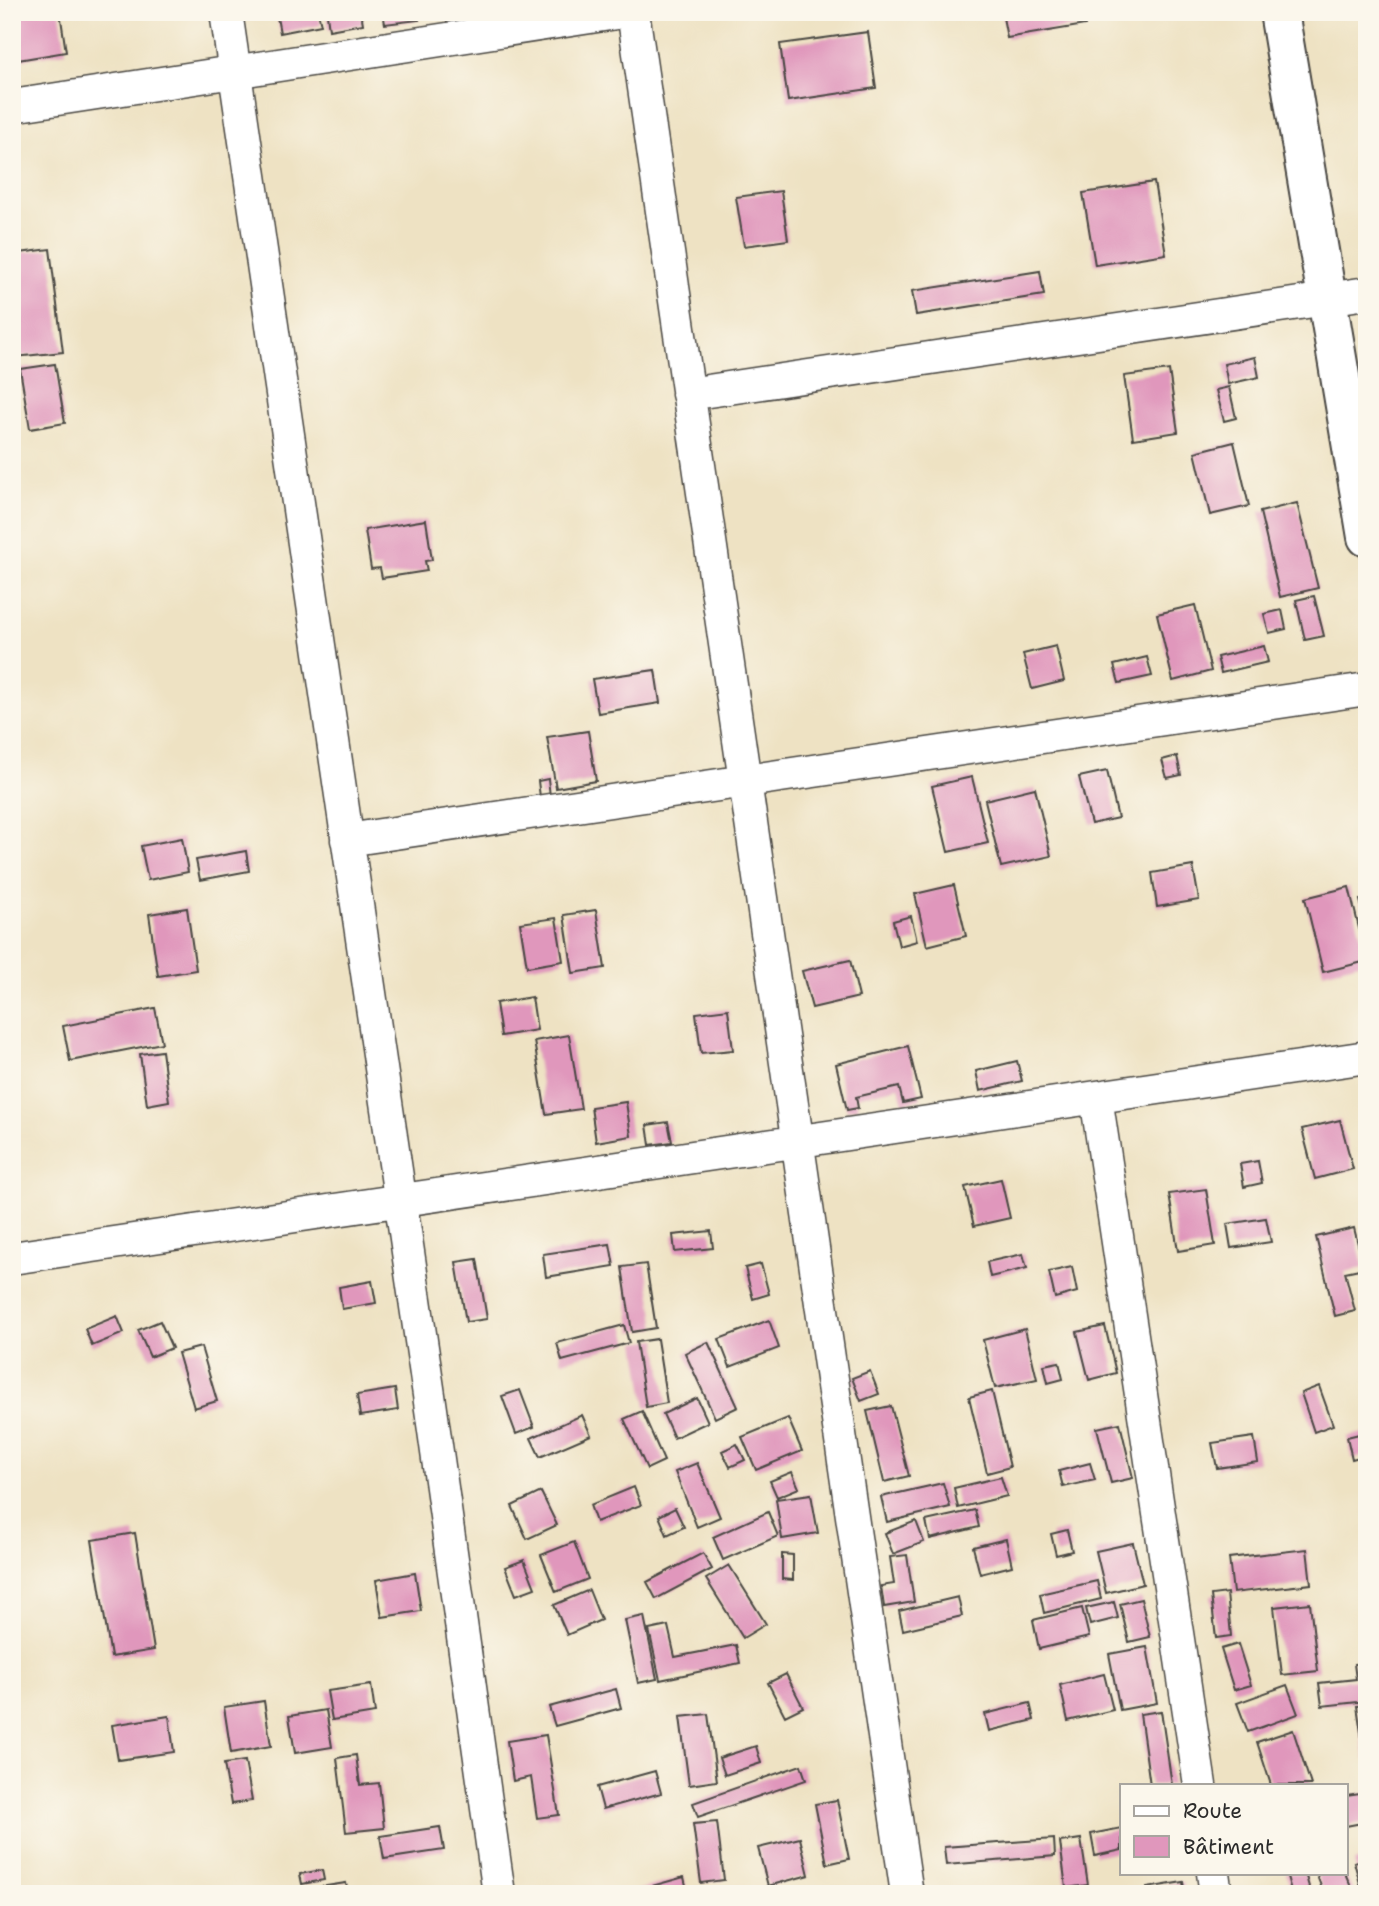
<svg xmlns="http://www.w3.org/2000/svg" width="1379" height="1906" font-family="'Shantell Sans',sans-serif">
<rect width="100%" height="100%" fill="#fbf7ec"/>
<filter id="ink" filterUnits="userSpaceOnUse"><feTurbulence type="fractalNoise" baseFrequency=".0143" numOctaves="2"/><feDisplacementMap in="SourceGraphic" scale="14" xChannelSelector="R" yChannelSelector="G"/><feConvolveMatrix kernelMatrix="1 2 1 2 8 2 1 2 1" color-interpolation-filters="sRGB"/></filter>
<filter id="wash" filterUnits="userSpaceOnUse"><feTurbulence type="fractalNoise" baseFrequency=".00686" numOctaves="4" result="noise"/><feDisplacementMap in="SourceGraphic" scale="28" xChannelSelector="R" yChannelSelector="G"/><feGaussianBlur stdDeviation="1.57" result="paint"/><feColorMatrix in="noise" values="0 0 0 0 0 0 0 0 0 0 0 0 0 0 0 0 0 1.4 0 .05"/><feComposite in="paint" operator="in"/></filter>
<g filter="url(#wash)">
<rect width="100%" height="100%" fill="#eee2c3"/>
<g id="blocks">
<path fill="#e097bc" d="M12 12H60L66 52 12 61Z
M276 12H318L321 25 280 33Z
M338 12H361L363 24 329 30 327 14Z
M383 12H417L419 20 385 24Z
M1002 12H1083L1085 25 1007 38Z
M868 32 876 88 788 101 780 44Z
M1154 182 1166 254 1095 265 1083 193Z
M781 191 788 240 744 246 736 197Z
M50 249 63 352 15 357 12 335V254Z
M1040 271 1044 295 916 315 912 291Z
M1255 357 1259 377 1228 384 1224 364Z
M55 364 65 423 30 429 20 369Z
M1169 370 1178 432 1133 439 1124 376Z
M1229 387 1236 418 1224 421 1216 390Z
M1234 442 1249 506 1210 515 1195 452Z
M1297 503 1318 588 1280 597 1260 512Z
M426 520 432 560 425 561 427 571 382 578 380 568 371 569 365 530Z
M1314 596 1324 636 1305 640 1296 600Z
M1195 605 1211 671 1173 681 1157 614Z
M1282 610 1286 629 1269 633 1264 614Z
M1056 646 1064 681 1032 689 1023 654Z
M1264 646 1268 662 1221 673 1217 657Z
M1147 657 1152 676 1119 683 1114 665Z
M655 670 660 703 598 713 592 679Z
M588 731 596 781 556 788 547 737Z
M1177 756 1181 775 1167 778 1162 760Z
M1107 771 1118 818 1091 824 1079 777Z
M972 777 988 843 948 852 932 786Z
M548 779 550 796 540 797 538 781Z
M1035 788 1051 856 1001 867 985 800Z
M182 838 188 872 148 880 141 846Z
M246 851 249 871 200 880 196 860Z
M1193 866 1199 900 1157 907 1152 873Z
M954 885 966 936 927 946 915 894Z
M1349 887 1367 961 1323 972 1305 898Z
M1367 898V923H1366L1360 900Z
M187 908 196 970 158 976 149 914Z
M596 910 605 968 573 973 564 915Z
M911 916 917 941 899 946 893 921Z
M556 918 563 961 527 967 520 923Z
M850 960 859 997 812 1008 802 971Z
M532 997 537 1030 501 1036 496 1003Z
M155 1008 162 1043 70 1061 63 1026Z
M728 1009 733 1050 701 1053 696 1013Z
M569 1035 581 1109 546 1114 534 1041Z
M908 1046 921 1099 903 1103 899 1087 856 1097 858 1108 847 1110 836 1064Z
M162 1051 169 1101 147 1105 140 1054Z
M1017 1061 1022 1081 980 1091 976 1071Z
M626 1102 631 1136 596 1142 591 1107Z
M1340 1120 1353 1169 1315 1179 1302 1129Z
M668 1122 672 1142 650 1145 647 1125Z
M1258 1161 1262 1183 1244 1187 1240 1164Z
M1001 1179 1010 1218 974 1226 965 1187Z
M1206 1189 1215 1245 1178 1251 1169 1194Z
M1266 1218 1271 1242 1231 1248 1227 1224Z
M1354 1228 1364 1268 1345 1272 1355 1311 1335 1316 1316 1237Z
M711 1231 713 1248 675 1252 673 1235Z
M610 1244 614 1266 546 1277 543 1254Z
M1023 1254 1027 1268 990 1277 987 1262Z
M477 1259 487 1319 466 1322 456 1262Z
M646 1264 656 1328 632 1332 622 1267Z
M761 1264 769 1294 753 1299 745 1268Z
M1072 1267 1077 1292 1055 1298 1049 1272Z
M372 1281 376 1303 342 1309 339 1287Z
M117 1316 124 1333 92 1346 85 1329Z
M769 1320 779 1348 730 1367 719 1339Z
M160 1321 172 1348 150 1357 138 1330Z
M624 1325 629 1343 562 1361 557 1343Z
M1105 1326 1116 1373 1089 1380 1077 1332Z
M1025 1329 1037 1379 995 1388 983 1340Z
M657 1339 667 1403 646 1407 636 1342Z
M708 1342 738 1407 715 1418 685 1353Z
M201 1347 217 1401 194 1408 178 1353Z
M1059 1362 1063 1379 1048 1383 1044 1365Z
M870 1371 879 1394 861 1401 852 1378Z
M1319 1386 1333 1425 1314 1432 1301 1393Z
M395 1389 398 1410 360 1416 357 1395Z
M520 1390 534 1427 516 1434 502 1396Z
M992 1391 1010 1467 987 1473 969 1397Z
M697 1398 708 1422 674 1438 663 1414Z
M891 1406 909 1476 884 1482 867 1411Z
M642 1411 664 1461 647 1469 624 1419Z
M582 1415 591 1435 540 1457 531 1438Z
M788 1418 802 1451 756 1470 742 1437Z
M1120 1423 1133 1478 1111 1483 1097 1428Z
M1367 1432V1455L1352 1459 1347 1437Z
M1254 1437 1258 1462 1217 1468 1212 1443Z
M737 1444 745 1460 730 1467 722 1451Z
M697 1463 720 1517 697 1527 675 1472Z
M1090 1463 1095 1480 1063 1487 1059 1471Z
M792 1472 799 1488 777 1497 770 1481Z
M1001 1477 1007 1496 958 1508 954 1488Z
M943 1483 950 1507 887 1522 881 1497Z
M634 1487 641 1505 596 1522 590 1505Z
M541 1492 557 1525 527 1539 512 1506Z
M811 1494 818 1533 782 1539 776 1499Z
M675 1508 684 1527 667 1535 659 1516Z
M975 1510 979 1527 930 1539 926 1521Z
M768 1512 778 1536 723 1560 713 1537Z
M916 1521 924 1542 893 1554 885 1533Z
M1067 1530 1072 1551 1056 1555 1051 1534Z
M135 1533 154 1650 111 1657 92 1540Z
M1006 1539 1012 1566 980 1574 973 1547Z
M574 1542 588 1579 556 1592 541 1555Z
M1133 1543 1143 1584 1106 1593 1096 1551Z
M1307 1549 1311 1584 1233 1593 1229 1558Z
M703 1553 712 1569 656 1599 647 1582Z
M782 1554 793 1555V1580L782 1579Z
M907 1555 914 1602 884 1607 881 1586 894 1584 890 1557Z
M524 1560 535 1588 516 1595 505 1567Z
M729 1565 766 1624 743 1638 706 1579Z
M415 1573 421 1611 382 1617 376 1580Z
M1097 1581 1101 1599 1044 1613 1040 1594Z
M589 1590 601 1620 567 1635 554 1605Z
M1227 1593 1231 1636 1216 1638 1211 1595Z
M958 1597 962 1616 903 1630 899 1611Z
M1141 1599 1150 1637 1129 1642 1120 1604Z
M1114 1602 1118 1618 1090 1625 1086 1608Z
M1310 1603 1318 1671 1282 1675 1274 1607Z
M1082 1608 1089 1637 1039 1649 1033 1620Z
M644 1616 657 1679 638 1683 625 1620Z
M668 1626 675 1657 736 1645 740 1663 660 1680 649 1630Z
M1238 1644 1251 1685 1234 1690 1221 1649Z
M1147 1647 1157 1703 1120 1710 1109 1654Z
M1367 1663V1701L1322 1706 1319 1683 1356 1679 1354 1664Z
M786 1674 803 1707 785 1716 768 1683Z
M1104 1674 1113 1710 1068 1721 1060 1685Z
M371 1685 375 1713 332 1720 327 1691Z
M1287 1685 1298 1714 1248 1732 1237 1703Z
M616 1689 621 1708 555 1726 549 1707Z
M264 1701 271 1746 231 1753 224 1707Z
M1030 1703 1034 1720 989 1731 985 1714Z
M1367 1705V1759H1365L1357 1706Z
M326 1710 332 1747 295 1753 289 1716Z
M1161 1711 1172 1785H1150L1140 1714Z
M708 1714 717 1781 689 1785 680 1717Z
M169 1716 174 1752 118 1760 112 1725Z
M1293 1730 1311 1785H1271L1257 1742Z
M546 1735 559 1815 537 1818 531 1777 513 1781 507 1741Z
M756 1746 761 1763 725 1775 719 1758Z
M356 1755 360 1785 379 1783 384 1828 346 1832 337 1758Z
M245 1761 252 1801 231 1804 224 1764Z
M801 1765 806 1780 698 1817 693 1803Z
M655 1771 661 1793 603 1809 597 1787Z
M1367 1793V1822L1346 1826V1796Z
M837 1800 849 1859 827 1864 815 1804Z
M717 1822 724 1880 701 1883 693 1824Z
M440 1827 444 1850 384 1859 380 1836Z
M1122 1828V1850L1095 1856 1091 1834Z
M800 1838 809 1875 768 1886 758 1848Z
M1054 1839 1055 1856 946 1865 944 1847Z
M1081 1839 1088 1885 1066 1888 1060 1842Z
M1367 1858V1894H1363L1354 1862Z
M322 1870 324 1880 302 1884 300 1874Z
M1286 1873H1305L1311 1894H1292Z
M1316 1873H1345L1354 1894H1324Z
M684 1877 688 1894H627V1893Z
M1183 1882 1185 1894H1148L1147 1888Z
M346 1883 348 1894H287V1892Z"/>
</g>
</g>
<g filter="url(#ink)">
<use href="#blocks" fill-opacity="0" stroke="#484642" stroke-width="2"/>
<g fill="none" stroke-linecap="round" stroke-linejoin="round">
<defs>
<path id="street" d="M226 12 429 1395 499 1894
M633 12 907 1894
M12 106 623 12
M688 394 1367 293
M347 840 1367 689
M1096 1097 1200 1785
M12 1258 1367 1057
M1213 1873 1216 1894"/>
<path id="primary" d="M1279 12 1367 537"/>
</defs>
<use href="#street" stroke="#484642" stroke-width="35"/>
<use href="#primary" stroke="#484642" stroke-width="42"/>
<use href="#street" stroke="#fff" stroke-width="32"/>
<use href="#primary" stroke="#fff" stroke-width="38"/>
</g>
</g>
<rect width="1379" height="1906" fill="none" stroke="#fbf7ec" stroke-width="42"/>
<rect x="1120" y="1784" width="228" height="91" fill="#fbf7ec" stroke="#a8a59f" stroke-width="2"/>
<rect x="1134" y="1806" width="35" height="10" fill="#ffffff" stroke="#a8a59f" stroke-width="2"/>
<text x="1183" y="1818" font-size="21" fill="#2b2b2b">Route</text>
<rect x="1134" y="1836" width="35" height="21" fill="#e097bc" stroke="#a8a59f" stroke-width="2"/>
<text x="1183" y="1854" font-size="21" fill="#2b2b2b">Bâtiment</text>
</svg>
